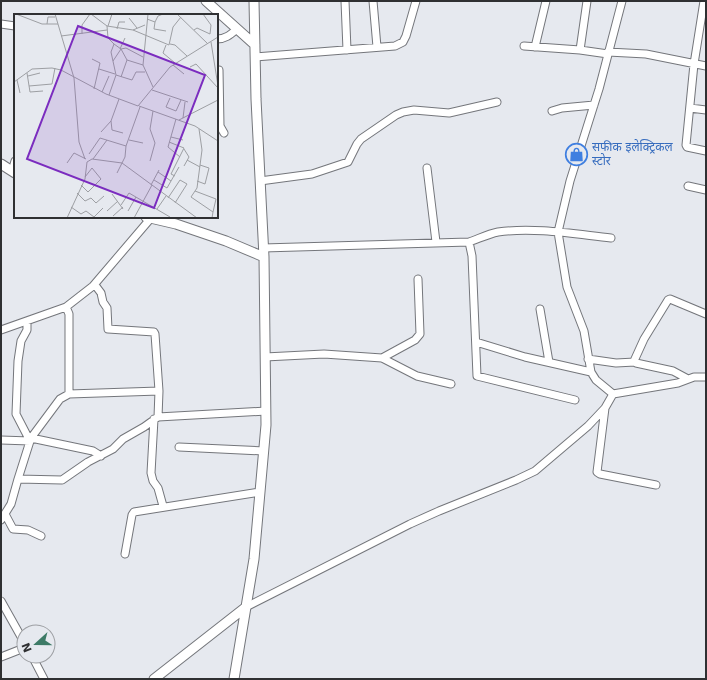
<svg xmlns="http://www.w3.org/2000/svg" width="707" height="680" font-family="'DejaVu Sans','Noto Sans Devanagari',sans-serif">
<rect width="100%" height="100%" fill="#e6e9ef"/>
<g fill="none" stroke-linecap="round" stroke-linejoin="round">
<defs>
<path id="street" d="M345 1 347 50
M373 1 377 47
M622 1 599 89 570 181 558 232 567 287 584 331 591 372 596 380 613 394 678 383 694 377H706
M704 1 694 64 686 145 687 147 706 151
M1 24 15 26
M217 39C226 39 231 34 237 29
M524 46 580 50 608 54
M535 47 546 1
M580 50 587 1
M608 52 646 54 706 66
M255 57 395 46 403 42 406 36 416 1
M217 70H219L220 126H217
M690 108 706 110
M552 111 562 108 594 105
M220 126 224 133
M427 168 436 242
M12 171 15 161
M260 181 312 174 348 162 357 144 361 139 396 115 403 112 414 110 449 113 497 102
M688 186 706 190
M469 242C478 239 488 234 498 232 535 227 574 234 611 238
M263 248 469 242 472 256 477 376 575 400
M95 285 101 293 103 302 107 308 108 329 154 332 155 334 159 391 158 417 266 411
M66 307 69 314V394L159 391
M540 309 549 362
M27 321V330L21 341 18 361 16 414 30 441
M1 330 66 307 93 286 151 218
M476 342 525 357 591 372
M265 357 324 354 382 358 417 376 451 384
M382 358 415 340 420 334 418 279
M588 359 616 363 635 362
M688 379 673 371 636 363 634 361 644 339 668 300 670 299 706 314
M69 394 60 399 31 438 18 479 62 480 88 462 113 449 123 439 144 427 158 417
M613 394 605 408 597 472 600 474 656 485
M154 419 151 473 153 481 158 488 163 506
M31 438 93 451 101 456
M1 440 30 441
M179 447 264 451
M5 514 13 529 28 530 41 536
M1 520 11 504 18 479
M125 554 132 515 134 512 260 492
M1 601 24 642
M246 607 410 524 439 511 516 480 535 471 588 426 605 408
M32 656 44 679
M1 657 24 648"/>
<path id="secondary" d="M206 1 255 45
M1 164 15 173
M146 217 176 224 226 241 264 257
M154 679 246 607
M234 679 254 559 266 425 264 257 256 99 254 1"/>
</defs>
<use href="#street" stroke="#74767b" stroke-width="9"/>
<use href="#secondary" stroke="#74767b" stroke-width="11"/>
<use href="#street" stroke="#fff" stroke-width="7"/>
<use href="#secondary" stroke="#fff" stroke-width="9"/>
</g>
<defs>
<symbol id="shop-ring" viewBox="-11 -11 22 22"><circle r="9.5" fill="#e6e9ef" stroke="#3f7fe0" stroke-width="1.5"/><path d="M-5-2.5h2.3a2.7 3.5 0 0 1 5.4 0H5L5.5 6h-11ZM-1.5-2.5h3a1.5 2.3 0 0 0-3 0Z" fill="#3f7fe0"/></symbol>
</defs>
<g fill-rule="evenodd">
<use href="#shop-ring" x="564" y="142" width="25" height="25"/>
</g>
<g text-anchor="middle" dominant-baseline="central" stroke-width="3" stroke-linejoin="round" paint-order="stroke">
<g font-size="12" fill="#366cbe" stroke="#e6e9ef" text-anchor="start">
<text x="592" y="147">सफीक इलेक्ट्रिकल<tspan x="592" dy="14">स्टोर</tspan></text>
</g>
</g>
<g transform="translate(14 14)">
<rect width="204" height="204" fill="#e6e9ef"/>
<path fill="none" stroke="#9d9fa3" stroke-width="1" d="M2 0 28 10H44M41 0 60 64 65 128 71 145M77 0 93 12M134 0 129 51 139 73M163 0 194 30M115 4 123 14M133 5 141 8 140 15 152 17M141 8 144 2 149 0M33 10 34 3H41M94 12 98 0M103 15 105 8H111M119 16 131 11M180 16 183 14 196 20 197 11 189 0M68 20V11L76 0M47 22 93 16M197 28 204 72M100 30 94 24 93 12 119 16 155 31 159 13 167 3M156 30 161 31 173 42M152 31 149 39 161 49M106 35 111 24M107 35 112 34 129 43M78 45 86 49 80 75M99 47 107 35M159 51 170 60M176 53 182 50 204 74M85 55 101 60M13 59 16 78 29 77M102 61 97 38 100 30 107 35 113 46M14 62 26 59M107 63 113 46 129 51M3 66 6 79M0 68 18 55 38 54 47 56 92 80 124 92 156 53 204 23M15 72 38 70 41 54M138 76 174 88M88 78 95 62M95 81 102 61 118 66 122 58H131M156 84 152 93 162 97 167 86M125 92 181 112 204 127M169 104 171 88M162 105 154 133 166 143M165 106 204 86M97 107 98 116 109 119M185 115 188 136 183 174 177 183 199 198 198 204M87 118 97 107 105 85M157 123 169 126M115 126 129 129M155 128 170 134 157 160 161 162M75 140 86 124 112 132 126 93M79 145 93 126M173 146 186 153M136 147 141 129 136 115 139 97M53 149 60 139 72 145M170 152 175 143 170 135M103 159 111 143 112 132M140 166 153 174 157 167 144 158M157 167 165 153M183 167 191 170 195 154 186 151M67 171 74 178 87 165 78 154 71 163M137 171 145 156M181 177 202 185 199 198M63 179 71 187 77 184 82 189 90 182M98 180 109 195M154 184 166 166 173 170 161 189M107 191 115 179 156 203M57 193 67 200 72 197 80 203 89 194M143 195 152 182M93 197 104 187M114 197 122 183M99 202 109 193M53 204 71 165 73 148 78 145 108 149 183 204M120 204 138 171"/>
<path fill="#7b2cbf" fill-opacity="0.15" stroke="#7b2cbf" stroke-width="2" d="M64 12 191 61 140 194 13 145Z"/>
<rect width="204" height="204" fill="none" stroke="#2f3032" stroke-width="2"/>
</g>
<rect width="707" height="680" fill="none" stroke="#2f3032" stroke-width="4"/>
<g transform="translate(36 644) rotate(249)"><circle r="19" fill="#e6e9ef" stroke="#9d9fa3"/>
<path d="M0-3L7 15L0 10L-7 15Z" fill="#3d7a66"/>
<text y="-6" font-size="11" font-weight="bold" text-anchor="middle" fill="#2f3032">N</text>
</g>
</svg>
